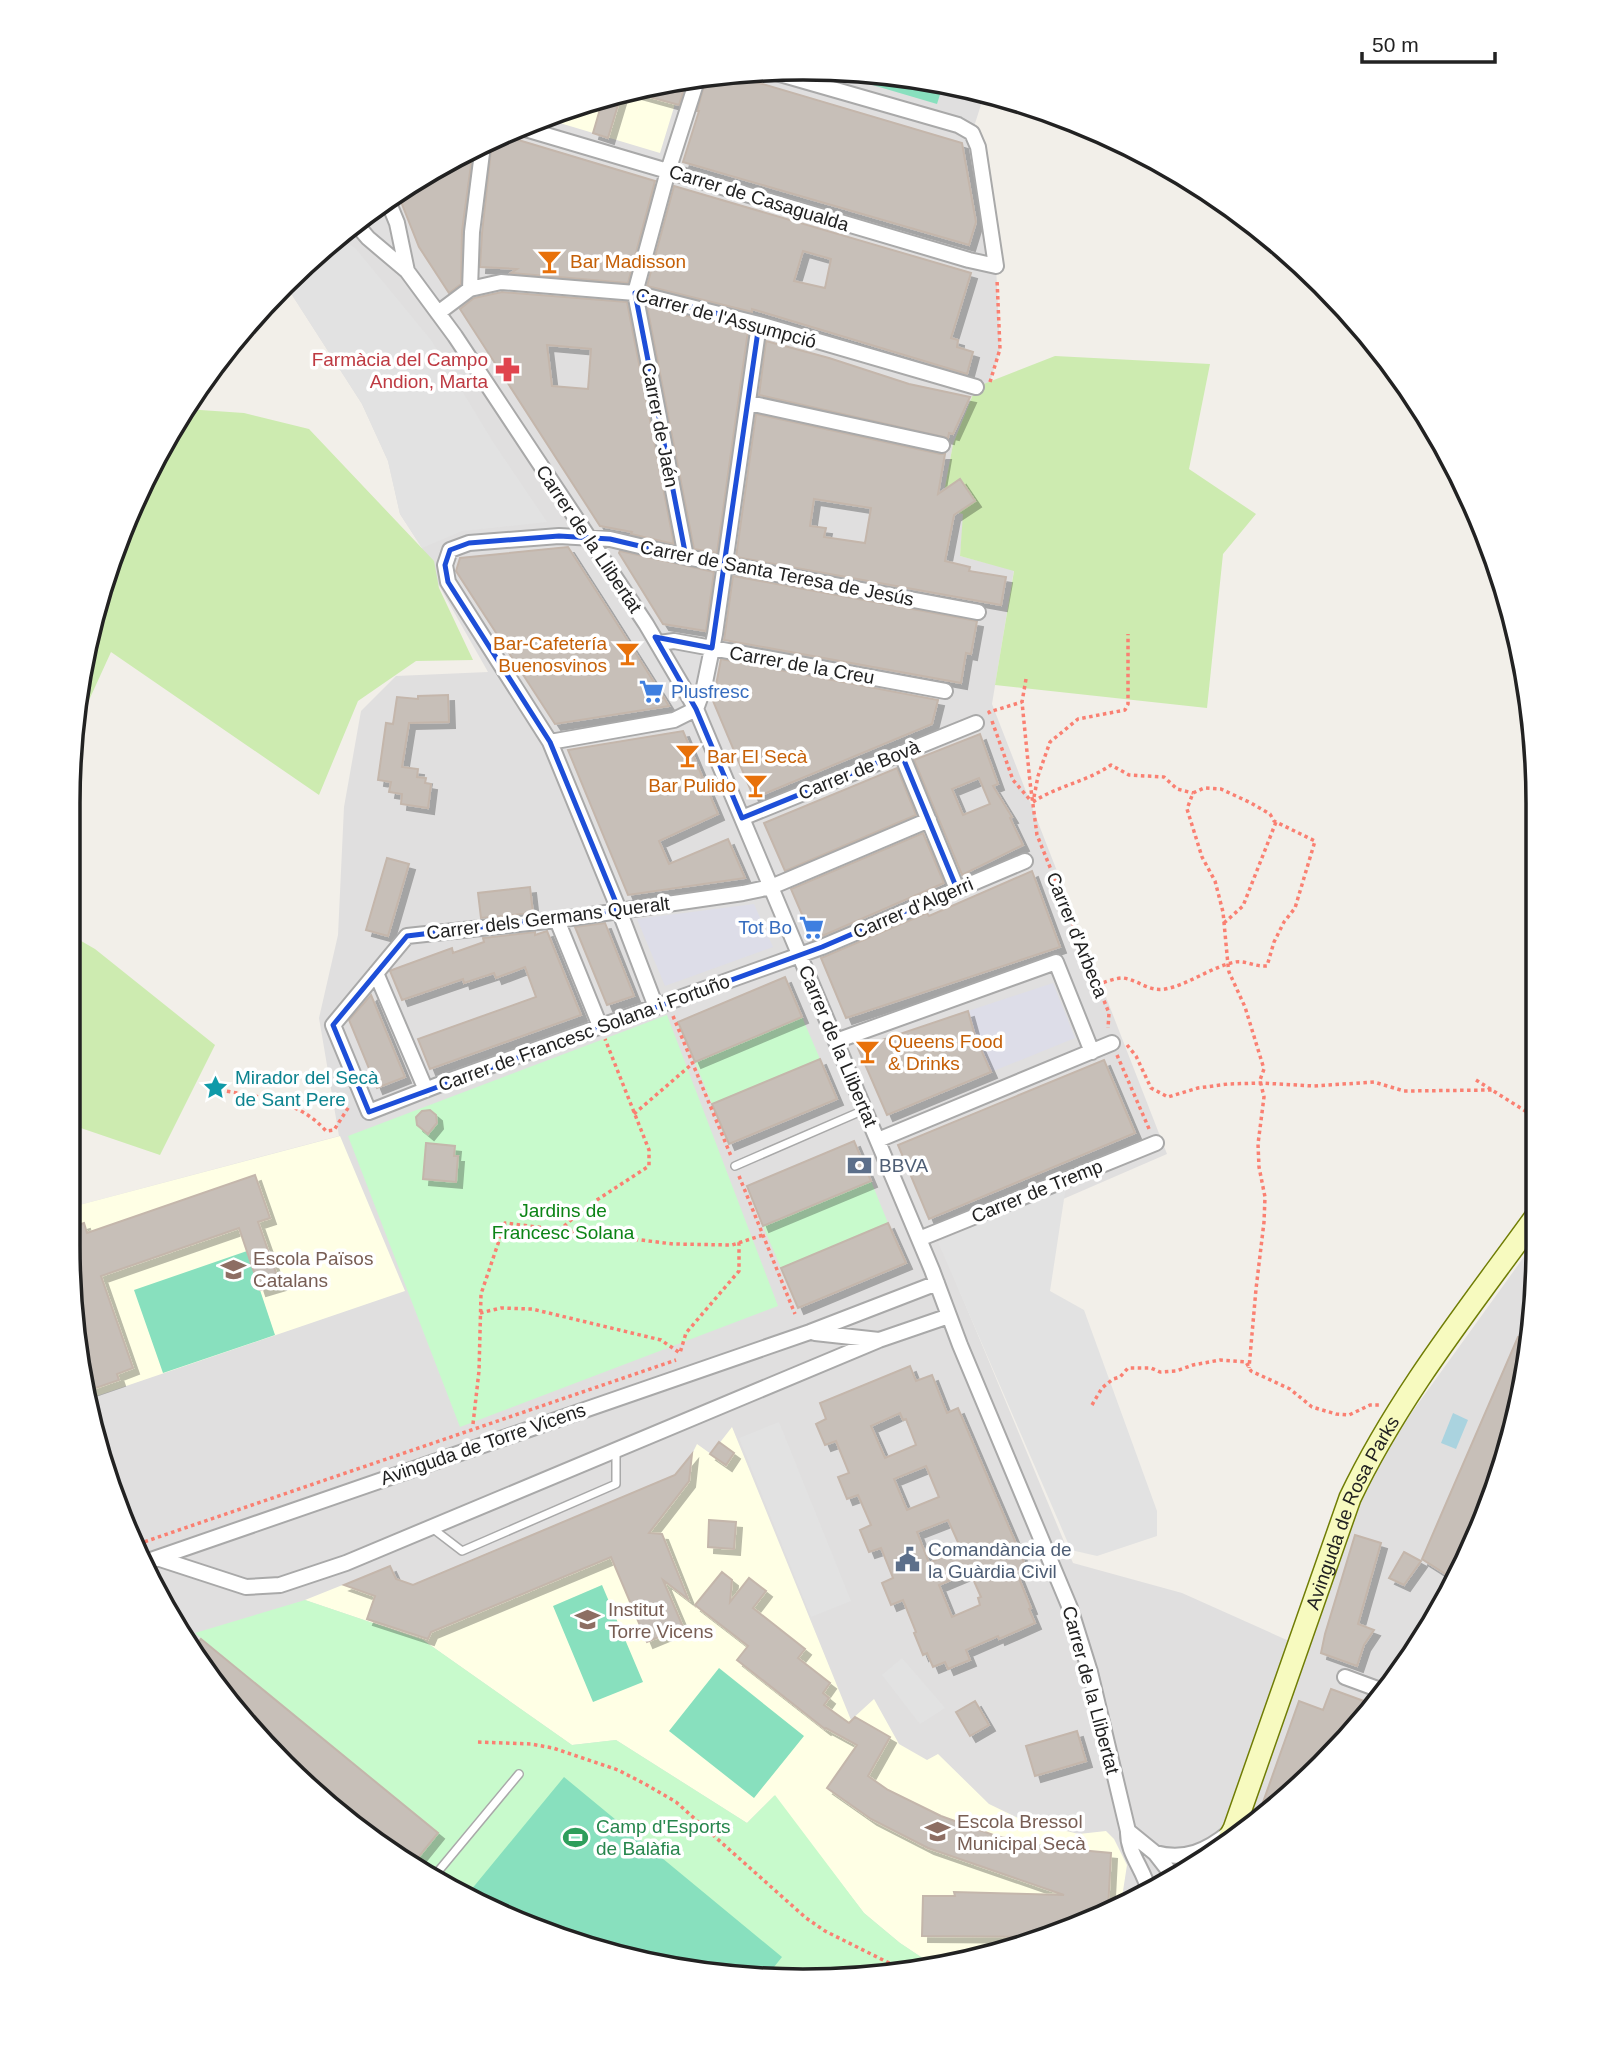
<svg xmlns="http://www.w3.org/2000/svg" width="1607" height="2050" font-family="Helvetica,sans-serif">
<defs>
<filter id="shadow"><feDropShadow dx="6" dy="6" stdDeviation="0" flood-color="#0004"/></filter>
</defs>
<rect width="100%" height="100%" fill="#f2efe9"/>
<path fill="#e0dfdf" d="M851 70 985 92 972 133 996 266 1000 349 990 382 976 387 953 444 941 509 964 514 960 556 1014 570 992 704 1167 1154 943 1251 1073 1563 1182 1593 1298 1645 1350 1498 1539 1236V1247L1525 1390 1483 1527 1415 1655 1289 1799 1171 1883 994 1957 804 1982 614 1957 436 1883 284 1767 167 1614 93 1437 68 1247V1208L339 1136 319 1018 338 935 344 807 361 711 396 676 488 672 429 568 422 548 400 514 388 461 362 404 285 284 319 250 436 167 567 107 707 75Z"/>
<path fill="#ffffe5" d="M682 81 660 153 543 118 567 107Z
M340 1136 405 1291 88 1399 68 1247V1208Z
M732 1427 851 1720 874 1699 899 1744 927 1760 938 1754 989 1804 1024 1821 1079 1834 1106 1831 1114 1839 1127 1865 1121 1904 994 1957 933 1965 900 1943 864 1913 774 1796 747 1823 616 1740 572 1745 423 1640 305 1600 390 1566 396 1579 413 1585 675 1475 692 1454 697 1444 711 1454Z"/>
<path fill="#cdebb0" d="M1055 356 1210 364 1189 469 1256 514 1223 554 1207 708 995 685 1014 571 960 556 963 514 941 509 953 444 976 387Z
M186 409 244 413 309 429 434 561 439 588 473 660 416 661 358 701 319 795 111 652 74 733 107 567 167 436Z
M69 934 95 949 215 1045 160 1155 69 1124Z"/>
<path fill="#c8facc" d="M667 1015 778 1306 460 1427 348 1136Z
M802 1017 820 1059 712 1104 695 1062Z
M871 1181 888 1223 781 1268 763 1226Z
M305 1600 423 1640 572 1745 616 1740 747 1823 775 1795 864 1913 900 1943 933 1965 804 1982 614 1957 436 1883 412 1865 437 1833 195 1633Z"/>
<path fill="#88e0be" d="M851 70 943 85 937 104 825 71Z
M247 1251 275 1335 163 1373 134 1290Z
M602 1585 643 1682 593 1702 553 1606Z
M719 1668 804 1736 754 1798 669 1731Z
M564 1777 782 1957 766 1977 614 1957 466 1896Z"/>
<path fill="#e2e2e2" d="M340 236 356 249 431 340 493 442 547 522 462 531 422 548 400 514 388 461 362 404 285 284 319 250Z
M1066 1186 1050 1291 1084 1310 1157 1511V1536L1097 1556 1071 1550 938 1242Z
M779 1422 851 1601 811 1617 739 1438Z
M902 1658 945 1708 920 1724 882 1675Z"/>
<path fill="#dddde8" d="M754 904 773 947 665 986 637 919Z
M1053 983 1075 1038 991 1072 975 1036 968 1011Z"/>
<path fill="#aad3df" d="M1453 1413 1468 1420 1456 1449 1441 1443Z"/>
<path fill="#c7bfb8" stroke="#c4b6ab" stroke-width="2" fill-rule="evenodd" filter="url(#shadow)" d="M729 74 962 143 976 222 969 245 683 162 699 111H697L707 75Z
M687 79 679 105 632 92Z
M621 95 608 138 593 133 603 99Z
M505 136 655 181 628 283 511 273 517 269 480 267 482 233 492 141Z
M473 150 462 231 461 284 449 293 419 247 398 194 436 167Z
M674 186 971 273 951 338 958 340 957 347 973 352 967 374 752 309V312L647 286ZM803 251 831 259 825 288 794 281Z
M502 292 627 302 674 544 631 534 632 532 600 526 460 309 474 298ZM547 345 591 349 588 389 552 386Z
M647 306 748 331 717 553 694 549Z
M766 341 829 358 909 384 970 397 953 434 949 433 948 438 759 395Z
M756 414 940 454H945L938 494 960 479 975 501 954 515 945 561 970 567 969 571 1006 577 1001 605 736 557ZM814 499 871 508 865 543 824 537 826 528 810 526Z
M568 547 604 603 669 706 555 724 456 571 460 558Z
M620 551 714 572 706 631 663 624 619 553Z
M733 576 977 621 971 654 966 653 961 683 724 640Z
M721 659 938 700 932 724 754 798 713 701Z
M448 695 449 722 409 723 402 767 418 769 417 777 426 778 425 783 431 784 428 808 401 804 402 794 389 792 391 782 378 780 386 723 393 724 397 697 418 699V696Z
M683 731 718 814 659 841 669 864 728 839 745 878 628 895 568 750Z
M980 734 998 784 993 786 1012 817 1010 818 1023 845 962 875 914 760ZM979 778 990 804 963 815 952 789Z
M897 768 916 815 785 871 764 823Z
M923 833 944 883 813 940 791 889Z
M387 858 409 864 388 936 366 930Z
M1032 871 1060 947 846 1018 821 958 927 913 929 916Z
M530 887 533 913 481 918 478 893Z
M605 923 634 996 607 1005 575 927Z
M547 931 581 1015 430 1069 418 1039 536 997 525 967 496 978 494 973 464 983 463 979 402 1000 390 971 392 970 452 948 453 953 484 942 483 938 535 932V935Z
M785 977 802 1017 695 1062 678 1022Z
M371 995 405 1077 377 1088 349 1020Z
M968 1011 975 1036 991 1072 887 1115 858 1048Z
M820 1059 837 1099 729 1144 712 1104Z
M1104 1060 1135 1133 929 1219 898 1145Z
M430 1110 436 1115 437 1123 428 1134 417 1125 416 1117 422 1111Z
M854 1141 871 1181 763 1226 747 1186Z
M426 1143 455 1146 454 1156H458L456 1182 423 1179Z
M255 1175 270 1218 258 1222 280 1284 260 1290 239 1228 101 1276 133 1368 117 1374 119 1380 87 1391 68 1247V1228L84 1223 87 1233Z
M888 1223 906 1263 798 1308 781 1268Z
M1518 1337 1529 1341 1525 1390 1483 1527 1455 1580 1422 1559Z
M910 1366 916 1381 932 1375 947 1413 958 1408 1026 1567 1016 1571 1031 1608 1029 1609 1035 1623 999 1639 998 1636 966 1650 970 1660 948 1669 945 1662 933 1667 927 1653 923 1655 914 1633 916 1632 903 1600 891 1605 882 1583 893 1578 881 1548 869 1552 860 1530 871 1525 858 1495 847 1499 838 1477 849 1473 836 1441 825 1445 816 1424 826 1419 820 1403ZM900 1413 903 1420 906 1419 916 1445 885 1458 871 1426ZM926 1466 939 1497 907 1510 894 1479ZM948 1520 961 1549 929 1563 917 1532ZM970 1572 981 1597 978 1598 980 1605 952 1617 939 1585Z
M719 1442 734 1453 726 1465 710 1454Z
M692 1454 689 1481 649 1533 662 1534 688 1599 663 1580 683 1627 647 1642 611 1557 431 1632 428 1639 367 1619 375 1596 344 1585 390 1566 396 1579 413 1585 675 1475Z
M709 1520 736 1522 734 1549 708 1547Z
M1355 1535 1381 1543 1358 1624 1374 1630 1364 1645 1357 1666 1321 1653 1325 1634Z
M1404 1552 1421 1561 1404 1585 1389 1578Z
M722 1572 732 1580 730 1602 749 1578 766 1591 753 1608 805 1649 798 1658 830 1683 823 1693 829 1698 824 1705 849 1723 855 1717 890 1737 868 1776 888 1790 941 1816 996 1836 1047 1847 1111 1853 1108 1910 1041 1937 922 1936 923 1896H955L954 1892 1064 1895 928 1848 871 1819 827 1788 857 1745 826 1728 825 1729 737 1660 748 1646 695 1605Z
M201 1639 438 1833 412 1865 284 1767 193 1648Z
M1331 1689 1372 1704 1289 1799 1256 1822 1299 1701 1323 1710Z
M975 1701 989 1725 970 1736 956 1712Z
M1077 1731 1086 1761 1035 1776 1026 1746Z"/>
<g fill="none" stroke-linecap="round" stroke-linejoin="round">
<defs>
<path id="lane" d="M735 1166 864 1110
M432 1528 462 1551 616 1484V1451
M431 1880 519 1774"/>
<path id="street" d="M522 128 969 260 996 266 978 147 972 133 958 125 773 72
M388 201 397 223 407 271 455 336 646 624 696 709 932 1270 960 1345 1070 1608 1090 1672 1128 1831C1127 1854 1145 1870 1149 1892
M356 224 368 238 407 271
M470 289 472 232 483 145
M438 313 470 289 501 282 635 293 759 324 976 387
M749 403 942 445
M686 557 635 293 668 171 698 77
M659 643 674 641 945 691
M550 742 674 720 696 709 704 687 715 634 759 324
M901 753 957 889
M742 818 976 723
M929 820 771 887 743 893 557 920 407 936 333 1025 369 1112 456 1078 822 947 1025 861
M557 920 600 1026
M376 973 426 1090
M656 1007 619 910 550 742 448 582 445 565 450 550 469 543 559 536 610 539 686 557 978 612
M836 1041 1056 962 1092 1052
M878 1140 1112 1043
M919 1239 1156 1143
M815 1333 879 1340 949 1316
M157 1558 246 1587 280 1585 346 1563 879 1340
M145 1562 810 1332 937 1283
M1345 1677 1383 1691
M1128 1831 1155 1853 1176 1880
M1155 1853C1185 1861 1207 1851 1230 1832"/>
<g id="secondary">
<path id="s1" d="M1226 1844 1234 1829 1350 1498C1399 1395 1472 1305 1539 1212"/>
</g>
</defs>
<use href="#lane" stroke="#a9a9a9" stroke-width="10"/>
<use href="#street" stroke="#a9a9a9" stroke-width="18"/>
<use href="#secondary" stroke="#707d05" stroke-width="24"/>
<path stroke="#fa8072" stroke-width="3.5" stroke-dasharray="3.5 3.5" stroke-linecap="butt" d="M990 382 1000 349 997 279
M1026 679 1022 702 1030 782 1037 835 1109 1013 1108 1028
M990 714 989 712 1022 702
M992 721 1013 780 1031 801
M1034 797 1038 776 1050 742 1078 719 1125 710 1128 704V634
M1033 802C1057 786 1086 782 1111 765L1129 775 1164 777 1177 789 1193 793
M1224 923 1243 906 1276 822
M1097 985C1105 982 1115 978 1123 978 1139 980 1148 992 1165 989 1188 985 1211 967 1235 962 1245 960 1255 967 1267 966L1274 942 1284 922 1295 908 1315 841 1274 821 1270 814 1251 803 1221 789 1204 788 1193 793 1187 809 1202 857 1215 881 1223 912 1228 965 1229 972 1245 1007 1264 1069 1260 1080 1264 1097 1258 1144 1259 1167 1265 1197 1264 1222 1256 1289 1249 1368
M673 1016 731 1156
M1127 1045 1136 1056 1151 1088 1168 1097 1198 1088 1228 1084 1261 1083 1314 1086 1374 1082 1404 1091 1492 1090
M1117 1055 1150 1131
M1476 1080 1538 1119
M220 1090C259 1097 299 1100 326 1131L334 1130 350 1105
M634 1114 692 1064
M739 1176 795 1314
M559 1231 583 1209 649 1166V1150L605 1039
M480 1313 501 1308 532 1309 661 1340 680 1353 686 1333 739 1271V1242
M1092 1405 1102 1388 1113 1379 1120 1377 1128 1368H1151L1160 1372 1176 1371 1193 1365 1220 1360 1246 1362 1251 1371 1290 1389 1312 1407 1336 1414 1349 1415 1370 1405H1379
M473 1424 479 1371 481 1294 505 1223 673 1244 732 1245 763 1235
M138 1544 676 1360
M478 1742 531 1744 553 1748 618 1770 645 1784 676 1802 806 1918 825 1931 901 1969"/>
<use href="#lane" stroke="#fff" stroke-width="7"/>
<use href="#street" stroke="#fff" stroke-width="14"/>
<use href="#secondary" stroke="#f7fabf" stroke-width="21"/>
</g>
<path fill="none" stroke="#1d4ed8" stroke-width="5" stroke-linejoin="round" d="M635 293 759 324 712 648 655 637 696 709 742 818 901 753 957 889 822 947 369 1112 333 1025 407 936 619 910 550 742 448 582 445 565 450 550 469 543 559 536 610 539 686 557Z"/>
<defs>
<symbol id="bar-bare" viewBox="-9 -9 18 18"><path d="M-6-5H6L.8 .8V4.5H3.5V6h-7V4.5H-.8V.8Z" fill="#e8710a" stroke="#fff" stroke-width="2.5" paint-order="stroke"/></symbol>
<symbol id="pharmacy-bare" viewBox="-9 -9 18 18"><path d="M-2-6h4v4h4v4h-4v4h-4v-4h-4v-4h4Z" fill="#e0444e" stroke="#fff" stroke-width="2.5" paint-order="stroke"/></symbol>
<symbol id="supermarket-bare" viewBox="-9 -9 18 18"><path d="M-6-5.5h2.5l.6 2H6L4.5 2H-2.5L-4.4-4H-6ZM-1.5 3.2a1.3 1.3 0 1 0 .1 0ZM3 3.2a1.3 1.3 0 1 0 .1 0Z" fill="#3f7fe0" stroke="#fff" stroke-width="2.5" paint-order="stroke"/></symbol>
<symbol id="sight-bare" viewBox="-9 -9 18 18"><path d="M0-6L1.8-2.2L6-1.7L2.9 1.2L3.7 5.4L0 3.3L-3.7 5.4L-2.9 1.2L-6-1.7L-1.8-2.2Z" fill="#0f9aa8" stroke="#fff" stroke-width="2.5" paint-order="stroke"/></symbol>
<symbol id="bank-bare" viewBox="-9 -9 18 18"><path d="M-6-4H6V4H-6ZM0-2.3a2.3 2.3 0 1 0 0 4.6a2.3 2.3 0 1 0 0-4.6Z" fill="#5c6f8a" stroke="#fff" stroke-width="2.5" paint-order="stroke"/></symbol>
<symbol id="school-bare" viewBox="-9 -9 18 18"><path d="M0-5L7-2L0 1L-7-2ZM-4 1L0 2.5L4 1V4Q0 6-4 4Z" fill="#8d6e63" stroke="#fff" stroke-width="2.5" paint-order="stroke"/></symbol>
<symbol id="civic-bare" viewBox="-9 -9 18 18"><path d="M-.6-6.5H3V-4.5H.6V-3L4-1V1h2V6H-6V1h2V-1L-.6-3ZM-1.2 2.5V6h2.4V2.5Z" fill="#5c6f8a" stroke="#fff" stroke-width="2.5" paint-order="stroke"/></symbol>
<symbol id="stadium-bare" viewBox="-9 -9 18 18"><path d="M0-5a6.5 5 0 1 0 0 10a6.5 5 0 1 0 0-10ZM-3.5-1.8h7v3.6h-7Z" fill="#2e9e5b" stroke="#fff" stroke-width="2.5" paint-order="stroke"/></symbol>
</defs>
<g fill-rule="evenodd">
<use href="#bar-bare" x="532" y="244" width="35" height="35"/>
<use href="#pharmacy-bare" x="490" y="352" width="35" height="35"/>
<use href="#bar-bare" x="610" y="636" width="35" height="35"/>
<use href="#supermarket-bare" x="634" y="674" width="35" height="35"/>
<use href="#bar-bare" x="670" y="738" width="35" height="35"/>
<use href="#bar-bare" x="738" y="768" width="35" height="35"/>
<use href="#supermarket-bare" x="794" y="910" width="35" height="35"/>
<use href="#bar-bare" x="850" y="1034" width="35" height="35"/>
<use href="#sight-bare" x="198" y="1070" width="35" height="35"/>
<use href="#bank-bare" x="842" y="1148" width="35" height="35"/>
<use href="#school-bare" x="216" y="1252" width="35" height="35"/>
<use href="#civic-bare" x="890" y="1542" width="35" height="35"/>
<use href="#school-bare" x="570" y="1602" width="35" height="35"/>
<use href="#school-bare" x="920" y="1814" width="35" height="35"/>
<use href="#stadium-bare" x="558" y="1820" width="35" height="35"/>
</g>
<g text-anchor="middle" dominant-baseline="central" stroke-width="7" stroke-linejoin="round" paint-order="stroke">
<g font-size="19" fill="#222" stroke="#fff">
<text transform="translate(759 198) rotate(17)">Carrer de Casagualda</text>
<text transform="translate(726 318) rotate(15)">Carrer de l'Assumpció</text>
<text transform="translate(660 425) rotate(79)">Carrer de Jaén</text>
<text transform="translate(589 539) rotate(56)">Carrer de la Llibertat</text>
<text transform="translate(777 573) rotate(11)">Carrer de Santa Teresa de Jesús</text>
<text transform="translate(802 665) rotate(10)">Carrer de la Creu</text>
<text transform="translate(859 770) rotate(-22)">Carrer de Bovà</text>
<text transform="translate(913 908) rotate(-23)">Carrer d'Algerri</text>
<text transform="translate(548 918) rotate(-7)">Carrer dels Germans Queralt</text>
<text transform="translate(1077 935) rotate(68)">Carrer d'Arbeca</text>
<text transform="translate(584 1033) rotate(-20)">Carrer de Francesc Solana i Fortuño</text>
<text transform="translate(838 1046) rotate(67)">Carrer de la Llibertat</text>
<text transform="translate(1037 1191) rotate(-22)">Carrer de Tremp</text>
<text transform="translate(483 1444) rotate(-19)">Avinguda de Torre Vicens</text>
<text stroke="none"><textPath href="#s1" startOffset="355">Avinguda de Rosa Parks</textPath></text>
<text transform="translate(1091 1690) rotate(75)">Carrer de la Llibertat</text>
</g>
<g font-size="19" fill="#c56008" stroke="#fff" text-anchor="start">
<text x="570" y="261">Bar Madisson</text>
<text x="607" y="643" text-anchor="end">Bar-Cafetería<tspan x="607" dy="22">Buenosvinos</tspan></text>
<text x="707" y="756">Bar El Secà</text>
<text x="736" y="785" text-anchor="end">Bar Pulido</text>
<text x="888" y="1041">Queens Food<tspan x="888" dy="22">&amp; Drinks</tspan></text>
</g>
<g font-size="19" fill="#be3a42" stroke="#fff" text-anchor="end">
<text x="488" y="359">Farmàcia del Campo<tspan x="488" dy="22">Andion, Marta</tspan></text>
</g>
<g font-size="19" fill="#366cbe" stroke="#fff" text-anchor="start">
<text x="671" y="691">Plusfresc</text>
<text x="792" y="927" text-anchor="end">Tot Bo</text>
</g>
<g font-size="19" fill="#0d838f" stroke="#fff" text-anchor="start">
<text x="235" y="1077">Mirador del Secà<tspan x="235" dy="22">de Sant Pere</tspan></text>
</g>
<g font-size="19" fill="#4e5e75" stroke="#fff" text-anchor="start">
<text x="879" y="1165">BBVA</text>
<text x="928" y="1549">Comandància de<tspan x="928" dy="22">la Guàrdia Civil</tspan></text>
</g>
<g font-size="19" fill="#0c8416" stroke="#fff">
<text x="563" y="1210">Jardins de<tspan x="563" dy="22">Francesc Solana</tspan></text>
</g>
<g font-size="19" fill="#785e54" stroke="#fff" text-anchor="start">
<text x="253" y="1258">Escola Països<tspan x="253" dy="22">Catalans</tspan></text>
<text x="608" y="1609">Institut<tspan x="608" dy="22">Torre Vicens</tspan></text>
<text x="957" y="1821">Escola Bressol<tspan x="957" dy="22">Municipal Secà</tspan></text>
</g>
<g font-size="19" fill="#27864d" stroke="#fff" text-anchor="start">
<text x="596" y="1826">Camp d'Esports<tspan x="596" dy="22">de Balàfia</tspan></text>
</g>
</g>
<path d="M0 0H1607V2050H0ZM803 80H803A723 723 0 0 1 1526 803V1246A723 723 0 0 1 803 1969H803A723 723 0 0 1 80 1246V803A723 723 0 0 1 803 80Z" fill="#fff" fill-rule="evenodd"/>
<path fill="none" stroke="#222" stroke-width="3.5" d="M803 80H803A723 723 0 0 1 1526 803V1246A723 723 0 0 1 803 1969H803A723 723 0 0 1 80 1246V803A723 723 0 0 1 803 80Z"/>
<path d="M1362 52v10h133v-10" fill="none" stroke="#222222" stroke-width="3.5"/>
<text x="1372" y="52" font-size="21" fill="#222222" stroke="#ffffff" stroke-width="5" paint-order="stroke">50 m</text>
</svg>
